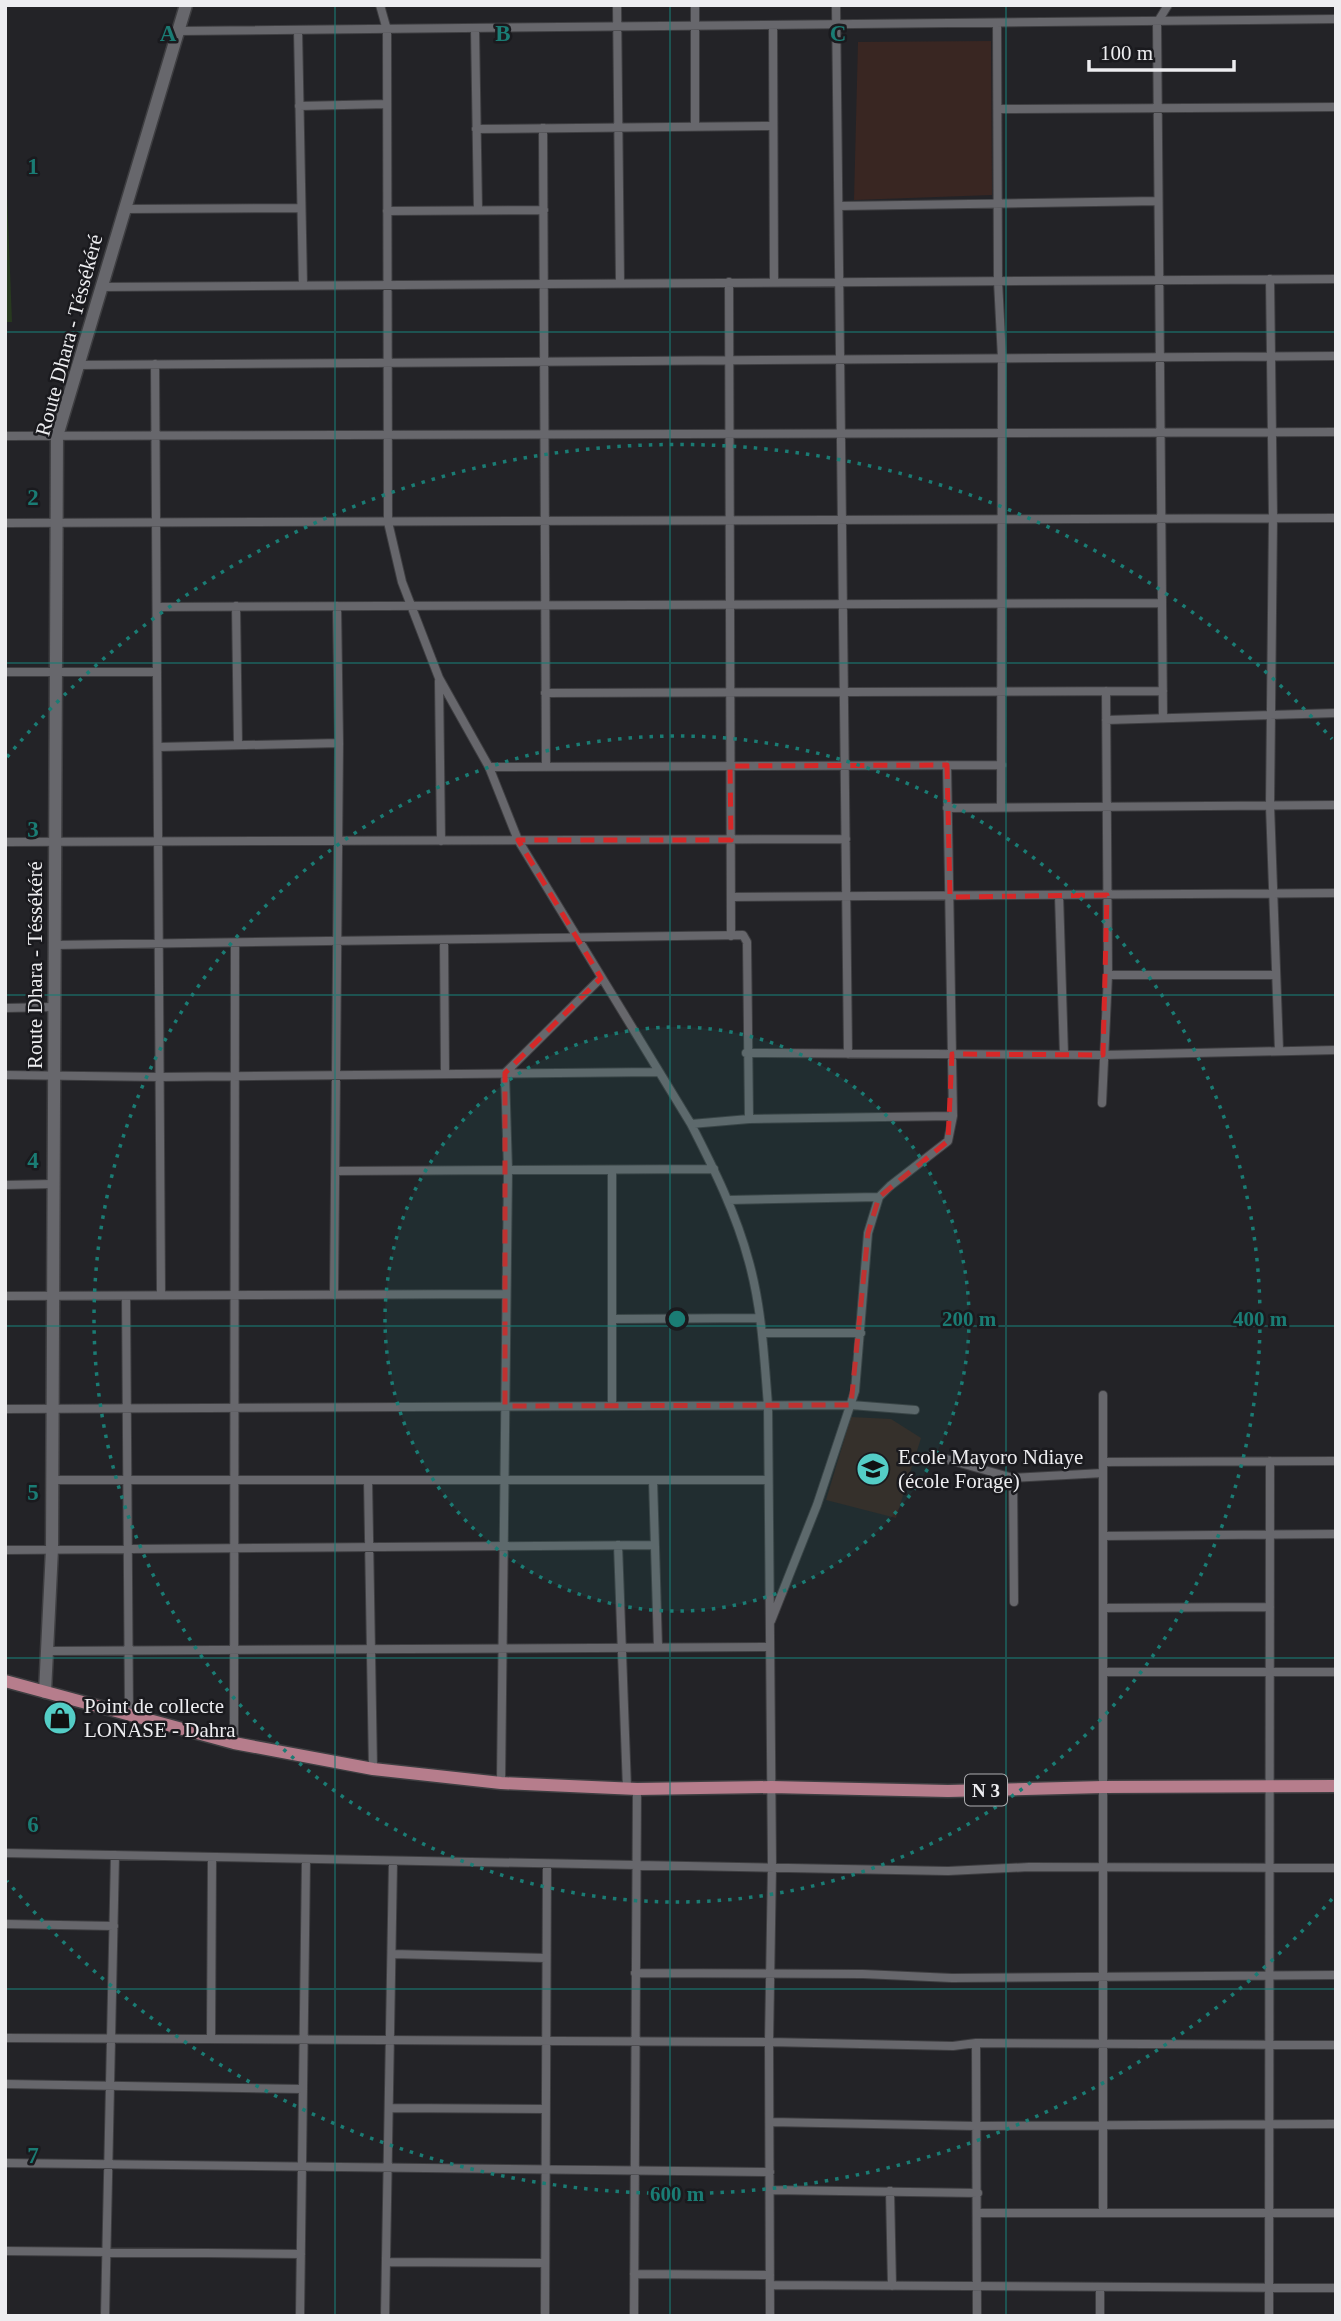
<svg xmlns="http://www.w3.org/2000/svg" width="1341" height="2321" font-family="Georgia,serif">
<rect width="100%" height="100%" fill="#232327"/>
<path fill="#392622" d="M991 41 992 195 854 200 858 42Z
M851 1417 891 1419 921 1438 896 1518 826 1500Z"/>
<path fill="#283a1f" d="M5 143 12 322H5Z"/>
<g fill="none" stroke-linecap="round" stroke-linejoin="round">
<defs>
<path id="street" d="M380 5 387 30 388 522 402 582 439 678 489 767 518 840 691 1124C714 1169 736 1213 749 1262 762 1309 764 1357 768 1405L772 1866 769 2042 770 2316
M617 5 620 283
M695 5V126
M836 5 848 1054
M997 24 998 281 1002 358 1001 807
M773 26 774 282
M475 29 478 210
M298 30 303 285
M178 31 1336 19
M299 106 387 104
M998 109 1336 107
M543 128 546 767
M476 129 773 126
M839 206 1158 201
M124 209 301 208
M387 211 544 210
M1270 279 1273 517 1270 806 1279 1050
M729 282 731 936
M101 287 1336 279
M155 364 161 1295
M78 365 1336 356
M5 436 1336 432
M5 523 1336 518
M236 606 238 745
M157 607 1162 603
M5 672H157
M439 681 441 841
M545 693 1163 691
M1163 718 1157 23 1168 5
M1106 720 1336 713
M158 747 339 743
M489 767 1002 765
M947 808 1336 805
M5 842 846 839
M1059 895 1064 1055
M731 897 1336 893
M444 940 445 1073
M54 945 743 935 747 942 749 1119
M1108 975H1275
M5 1008 54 1007
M746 1053 1103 1055 1336 1050
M5 1075 160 1077 658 1072
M1102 1103 1108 975 1106 691
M691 1124 749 1119 953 1116
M612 1170V1406
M335 1171 714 1169
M5 1185 53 1184
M728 1200 879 1197
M334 1295 339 743 337 606
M5 1296 506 1294
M126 1296 129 1716
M612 1319 760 1318
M763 1333H861
M5 1409 851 1405 915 1410
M932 1455 1013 1478 1103 1473
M1103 1462 1336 1461
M1013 1478 1014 1602
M52 1480H768
M368 1480 373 1769
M653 1480 658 1647
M1103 1536 1336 1534
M618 1545 627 1788
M5 1550 655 1545
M1103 1608 1270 1607
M771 1621 817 1505 855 1391 868 1233 879 1197 890 1186 948 1141 953 1116 947 765
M48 1651 770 1647
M1103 1672H1336
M234 1743 235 943
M501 1783 508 1170 505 1073 601 978
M5 1853 948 1871 1029 1867 1336 1868
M5 1924 114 1926
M392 1954 546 1958
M635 1973 863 1974 952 1978 1336 1975
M5 2038 769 2042 953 2046 976 2043 1336 2045
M211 2039 212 1858
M976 2043 977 2316
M5 2084 303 2089
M389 2108 546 2109
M770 2122 976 2126 1336 2124
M5 2163 770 2172
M771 2190 978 2193
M890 2191 892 2286
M1103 2212V1395
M977 2213H1336
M5 2251 301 2254
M386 2262 545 2263
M634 2274 770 2275
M770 2285 1336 2288
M1100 2287V2316
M105 2316 115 1855
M300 2316 306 1860
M385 2316 393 1862
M545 2316 547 1865
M634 2316 637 1789
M1269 2316 1270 1461"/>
<path id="secondary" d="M45 1692 52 1549 57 436 186 5"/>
<path id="primary" d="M5 1681 234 1743 373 1769 501 1783 637 1789 771 1787 948 1791 1103 1787 1336 1786"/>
</defs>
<use href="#street" stroke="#3e3e41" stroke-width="10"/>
<use href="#secondary" stroke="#3e3e41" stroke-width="15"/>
<use href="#primary" stroke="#3e3e41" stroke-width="15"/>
<use href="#street" stroke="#67676c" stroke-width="8"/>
<use href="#secondary" stroke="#67676c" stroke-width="12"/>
<use href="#primary" stroke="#b67d8c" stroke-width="12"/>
</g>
<path fill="none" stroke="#d62828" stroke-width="5" stroke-dasharray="14 9" stroke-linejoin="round" d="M947 765 950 897 1107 895 1103 1055 952 1054 948 1141 879 1197 868 1233 851 1405 505 1406V1073L601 978 518 840H731L730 766Z"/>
<path fill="none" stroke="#1a7c74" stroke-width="2" stroke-opacity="0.55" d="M335 5V2316M670 5V2316M1006 5V2316M5 332H1336M5 663H1336M5 995H1336M5 1326H1336M5 1658H1336M5 1989H1336"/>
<circle cx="677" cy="1319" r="292" fill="#1a7c74" fill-opacity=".12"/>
<g fill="none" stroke="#1a7c74" stroke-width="3.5" stroke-dasharray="3.5 7">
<circle cx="677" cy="1319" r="292"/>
<circle cx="677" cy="1319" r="583"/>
<path d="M1332 1899A875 875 0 0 1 7 1881M7 757A875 875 0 0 1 1332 739"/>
</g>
<defs>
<symbol id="school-disc" viewBox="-11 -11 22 22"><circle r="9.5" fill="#54cdc6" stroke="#1a1a1e"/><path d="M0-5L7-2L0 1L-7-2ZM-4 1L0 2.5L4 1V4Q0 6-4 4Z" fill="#111"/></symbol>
<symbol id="shop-disc" viewBox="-11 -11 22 22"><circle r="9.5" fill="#54cdc6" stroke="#1a1a1e"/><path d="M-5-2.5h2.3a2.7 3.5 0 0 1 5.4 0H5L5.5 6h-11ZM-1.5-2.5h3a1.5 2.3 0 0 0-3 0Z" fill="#111"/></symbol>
</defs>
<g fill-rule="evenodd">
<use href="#school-disc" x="854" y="1450" width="38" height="38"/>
<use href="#shop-disc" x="41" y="1699" width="38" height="38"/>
</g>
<g text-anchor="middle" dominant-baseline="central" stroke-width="5" stroke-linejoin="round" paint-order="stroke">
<rect fill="#1a1a1e" stroke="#aeaeb1" stroke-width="2" x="965" y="1774.5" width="42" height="31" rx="5"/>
<g font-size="19" font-weight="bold" fill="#ededf0">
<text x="986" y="1790">N 3</text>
</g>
<g font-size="21" fill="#ededf0" stroke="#1a1a1e">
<text transform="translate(69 335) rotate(-75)">Route Dhara - Téssékéré</text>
<text transform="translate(35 965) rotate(-90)">Route Dhara - Téssékéré</text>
</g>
<g font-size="21" fill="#ededf0" stroke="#1a1a1e" text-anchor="start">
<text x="898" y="1457">Ecole Mayoro Ndiaye<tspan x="898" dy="24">(école Forage)</tspan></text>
<text x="84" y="1706">Point de collecte<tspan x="84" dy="24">LONASE - Dahra</tspan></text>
</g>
</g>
<g font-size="23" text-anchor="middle" font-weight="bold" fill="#1a7c74" stroke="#1a1a1e" stroke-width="5" stroke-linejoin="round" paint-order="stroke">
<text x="168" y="41">A</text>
<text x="503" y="41">B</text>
<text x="838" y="41">C</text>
<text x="33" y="174">1</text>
<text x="33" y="505">2</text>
<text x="33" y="837">3</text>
<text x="33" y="1168">4</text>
<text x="33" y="1500">5</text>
<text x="33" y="1832">6</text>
<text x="33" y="2163">7</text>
</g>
<circle cx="677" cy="1319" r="10" fill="#1a7c74" stroke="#1a1a1e" stroke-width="3.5"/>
<g font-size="21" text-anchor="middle" font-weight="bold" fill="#1a7c74" stroke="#1a1a1e" stroke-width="5" stroke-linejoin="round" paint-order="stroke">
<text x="969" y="1326">200 m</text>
<text x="1260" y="1326">400 m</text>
<text x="677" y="2201">600 m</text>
</g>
<rect width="1341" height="2321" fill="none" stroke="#ededf0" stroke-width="14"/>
<path d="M1089 60v10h145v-10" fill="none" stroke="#ededf0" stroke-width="3.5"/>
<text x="1100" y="60" font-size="21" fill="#ededf0" stroke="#1a1a1e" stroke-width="5" paint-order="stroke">100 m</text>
</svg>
